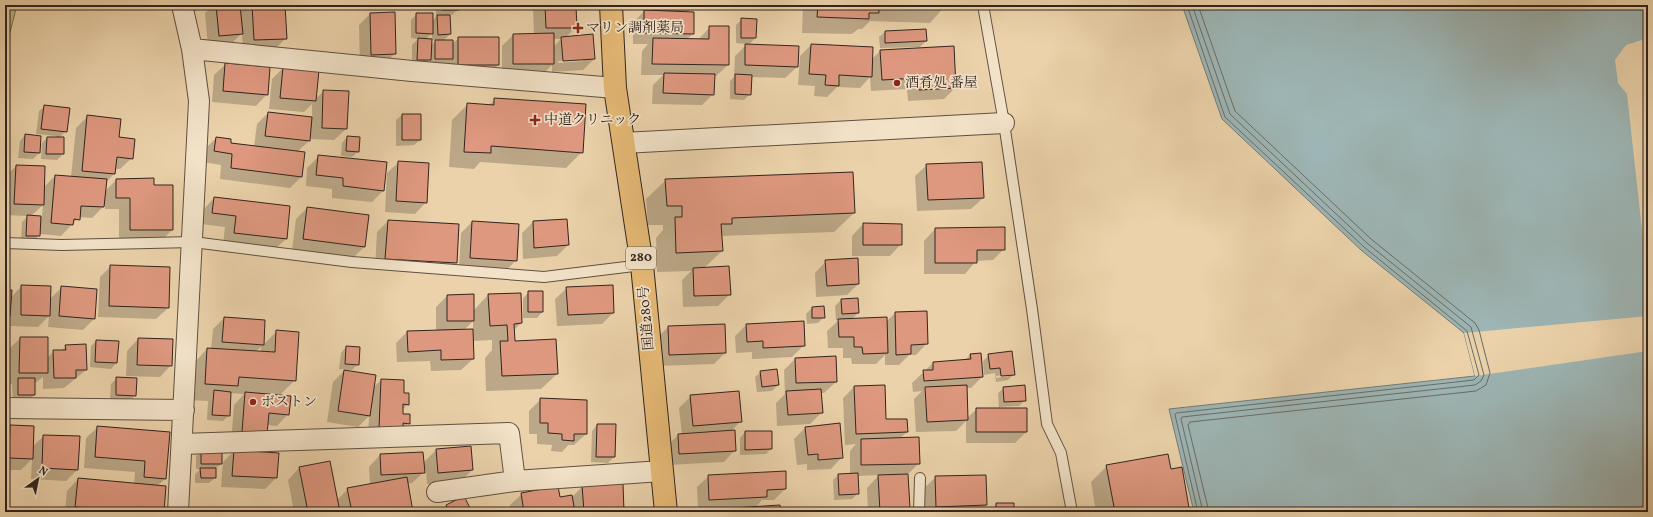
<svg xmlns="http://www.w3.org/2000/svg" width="1653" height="517" font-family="Vollkorn,'Noto Serif JP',serif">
<rect width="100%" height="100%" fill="#ebd2aa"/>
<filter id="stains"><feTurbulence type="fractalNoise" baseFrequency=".005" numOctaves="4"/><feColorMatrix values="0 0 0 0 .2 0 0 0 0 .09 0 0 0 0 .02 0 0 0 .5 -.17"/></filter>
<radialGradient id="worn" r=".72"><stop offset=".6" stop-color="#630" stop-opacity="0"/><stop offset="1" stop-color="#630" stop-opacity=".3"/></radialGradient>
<path fill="#bcba85" stroke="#776f52" d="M5 5H17L5 52Z"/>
<path fill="#9db5b4" stroke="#727b78" d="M1182 5H1648V512H1194L1169 409 1475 376 1464 333 1361 250 1222 119Z"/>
<path fill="#ebd2aa" d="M1642 40 1648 41V284L1627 94 1618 83 1615 60 1626 45Z
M1648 316V351L1475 376 1464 333Z"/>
<path fill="#0003" fill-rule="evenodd" d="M188 5H239V12H241V5H284L286 38 274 50 243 51 242 33 230 45 208 47 205 13 209 9 189 11Z
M400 5H413L411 8 400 9Z
M436 5H457L458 9 452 15H449L450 34 443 41 452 44 459 38 498 65 487 76 430 64V60L424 66 412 65V45L418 39 411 38V20L417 14 432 21 436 17ZM432 33V40H425ZM431 40H437L431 46Z
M536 5H569L576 27 566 37 594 59 583 70 552 72V65L542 75H502V46L513 35H534L533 7ZM553 39H561L553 47ZM583 59V61L558 63V61Z
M640 5H694L687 13 693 34 686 40H698L710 27 728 65 716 76H714L713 94 702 105 652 104 653 85 663 75H641L642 51 648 44H633V23L645 10H640Z
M736 5H755L752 9 735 7Z
M803 5H946L930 23 870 21 862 29H858L852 34 802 33Z
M370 14 395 53 384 65 360 66 359 25Z
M742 19 755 38 749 45 797 67 785 78 751 77 750 94 744 100 730 99V81L735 76H734L735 56 747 44 736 43V25Z
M925 30 926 41 920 47 880 48 879 37 885 32Z
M811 45 872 48 871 60 880 51 955 88 944 99 908 101 907 89 871 91 870 77 860 88 837 87 827 97 814 96 815 86 798 85 800 56Z
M226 64 267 94 256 106 212 102 214 75Z
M283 68 315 99 324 91 346 129 334 140 311 139V132H309V141L297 152 301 177 290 188 220 179 221 165 203 162 205 149 216 138 230 143 254 147 257 124 268 113 312 118V104L304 112 269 109 272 79Z
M495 99 582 152 566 168 480 162 474 169 449 167 452 120 468 104 488 106Z
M45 106 66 131 59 138H63V154L57 160 41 159 42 143 47 138H56V136L36 134 39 111Z
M402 115 420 140 414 145 396 146V120Z
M88 116 118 138 132 158 120 169H115L114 174 105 183V191L116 180 153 186 172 230 161 241H119V209H105V205L92 218 79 217 61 236 39 234 34 242 21 241 22 222 28 216 5 215V164L7 175 16 166 43 188 55 176 71 177 76 128ZM43 205 42 217 31 216Z
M25 135 40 137 39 153 33 159 18 158 20 141Z
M347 137 358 151 352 157 341 156 342 143Z
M319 156 384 190 372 202 332 198V189L306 186 307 168Z
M399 162 426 202 415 214 385 212 387 173Z
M927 165 983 198 971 209 917 211 915 176Z
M666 180 854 213 834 232 721 236 722 251 704 268 730 294 718 306 683 307 682 280 691 271 657 272 656 238 663 230V225H648L646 199Z
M214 198 286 239 274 250 223 244 225 227 201 224 203 210Z
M307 208 368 216 364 247 353 258 292 250 296 219Z
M566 220 568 245 557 256 523 259 522 233 533 222Z
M388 221 456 262 444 274 375 269 377 232Z
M472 222 516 260 505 272 459 269 461 233Z
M863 224 901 244 890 256H852V236Z
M935 229 1004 249 993 260 976 261 965 274H924V241Z
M826 261 858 284 847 295 816 297 815 273Z
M111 266 168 308 156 319 98 317 100 277Z
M22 286 50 299 62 287 94 319 83 330 48 327 49 316 38 327 10 326V315L5 320V291L10 298Z
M612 286 613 313 602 324 557 326 555 299 567 288Z
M529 292 542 312 537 318H523V298Z
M473 295V311L488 295 521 323 513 331 514 342 557 374 541 389 486 391 485 358 492 350V340L472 341 473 359 461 370 431 371 430 361 397 362 396 343 407 332 436 331V307L447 296ZM473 321V329L464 330Z
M857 299 858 313 852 319 886 322 895 313 927 343 916 355H909L899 365H885V355L876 364H852L851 358H843V348H828L827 331 839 320H836L835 306 841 300Z
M812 308 824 317 818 323 807 324 806 314Z
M224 318 264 321 263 345 277 331 295 380 279 396 288 414 277 426 267 425 231 443 234 405 244 394 230 393 229 415 223 421 207 420 208 401 189 400 192 365 207 349H211L213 329ZM261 347V352L256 351Z
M803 322 804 345 792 357 752 359V352L736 353 735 336 746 325Z
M668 327 725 353 714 364 658 366 657 338Z
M20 338 47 358 54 351H61L66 346 86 370 64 388 43 389V377L34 384V395L28 401H13L12 384H8L9 349Z
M138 339 171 365 160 377 126 376 127 351Z
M96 341 116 363 111 369 90 367 91 346Z
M346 347 358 364 352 370 339 369 341 353Z
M970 355 982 377 971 388H966L967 418 977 409H999L998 393 1004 388 1025 400 1019 406 999 407 1026 432 1015 443H966V421L956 431 916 432 914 399 922 391 913 392 912 383 933 363 965 360Z
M989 355 1014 374 1008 380 996 382 995 373 984 375 983 361ZM1009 374V376L996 378V376Z
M795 359 836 382 824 393H820L822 412 810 424 777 426 776 403 785 394 784 370Z
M344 371 373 388 381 380 403 394 408 404 402 410V415L409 423 397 434 368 438 369 416 358 427 327 422 333 382Z
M761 372 778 385 772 391 757 392 755 377Z
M117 378 135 395 130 401 110 400 111 384Z
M854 387 885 420 907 432 899 439 919 463 907 475 909 508 905 512H868L867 488 879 475 857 476 858 493 852 499 834 500 833 480 838 475 850 474V451L856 444 845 445 843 398Z
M691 396 741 421 731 431 735 450 724 462 668 465 667 446 678 435H682L679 408Z
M541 399 586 434 574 445H568L562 452 551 451 552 445 537 444V434H529V411Z
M597 425 614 457 608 463 591 462 592 431Z
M11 426 32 447 44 436 77 470 66 481 31 479 32 459 21 470H5V431Z
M98 427 168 433 165 479 157 486 163 512H65L67 491 78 479 134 484 135 472 84 468 86 438Z
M805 428 842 457 831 469 807 470V464L797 465 794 439Z
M745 432 771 449 766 454 740 455V438Z
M470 447 472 470 461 481 427 484 426 470 412 483 407 484 412 512H294L288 480 299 468 337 500 348 489 370 485 369 467 380 455 423 463 436 450Z
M202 451 221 464 215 469V478L209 483H195V474L201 469H196V456Z
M234 451 276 478 265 489 221 487 223 462Z
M1107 466 1171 471 1188 508 1184 512H1096L1091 482Z
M709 476 785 489 774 500H762L755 508 780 512H689L698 511 697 487Z
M936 477 986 505 979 512H925L924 488Z
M583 486 623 512H511L510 505 522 494 560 499 573 496Z
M463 497 470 510 468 512H441L446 506Z
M996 504 1013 512H991Z"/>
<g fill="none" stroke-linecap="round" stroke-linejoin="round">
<path stroke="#686c69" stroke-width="1" d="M1187 5 1225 117 1364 247 1467 331 1479 375 1474 380 1176 413 1175 415 1198 512
M1192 5 1230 114 1367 243 1471 327 1484 375 1481 381 1475 385 1182 417 1181 419 1203 512
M1198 5 1235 111 1371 239 1475 323 1479 330 1490 373 1486 385 1476 391 1190 422 1188 425 1209 512"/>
</g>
<path fill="#de987f" stroke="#32241e" d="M216 5H240L243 34 219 36Z
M252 5H285L287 39 254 40Z
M441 5H458L459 10H442Z
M545 5 576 6 577 28H546Z
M818 5H947V7L879 5V13H869V19L817 17Z
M644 10 694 12V34L644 33Z
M395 12 396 54 371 55 370 13Z
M416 13H433V34L416 33Z
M437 15H450L451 34 438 35Z
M741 18 757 19 756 38H741Z
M709 26H729V65L652 64 653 38 709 39Z
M926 29 927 41 885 43V31Z
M554 33V64H513V34Z
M593 34 595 59 563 61 561 37Z
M458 37H499V65H458Z
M418 38 432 39 431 60H417Z
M435 40H453V59H435Z
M745 44 799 46 798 67 745 65Z
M811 44 873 47 872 77 839 75V86L825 85 826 75 809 74Z
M954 46 956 88 919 90 918 78 882 80 880 50Z
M225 63 270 67 268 95 223 91Z
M283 67 319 70 316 101 280 98Z
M664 73 715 74 714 95 663 93Z
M735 74 752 75 751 95 735 94Z
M323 90 349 91 347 129 322 128Z
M494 98 586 104 583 153 491 146V153L464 152 467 103 494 105Z
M44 105 70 108 67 132 41 129Z
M268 112 312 117 310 141 265 136Z
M402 114H421V140H402Z
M87 115 121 119 119 137 135 139 133 159 117 157 115 174 82 171Z
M25 134 41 136 40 153 24 152Z
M347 136 360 137 359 152 346 151Z
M47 137H64V154H46Z
M216 137 231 139V143L305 152 302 177 231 168 232 154 214 151Z
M318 155 387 162 384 191 343 186V178L316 175Z
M398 161 429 163 427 203 396 201Z
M982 162 984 198 928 200 926 164Z
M5 163H9L6 196H5Z
M16 165 45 166 44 205 14 204Z
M853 172 855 213 732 218V224H721L723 251 676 253 675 217H682V206H667L665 179Z
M55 175 107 179 104 207 81 206 80 220 74 219 73 225 51 223Z
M154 178V185H173V230H130V198H116V179Z
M214 197 290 206 287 239 234 233 236 216 212 213Z
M307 207 369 215 365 247 303 239Z
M27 215 41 216 40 236H26Z
M567 219 569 245 534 248 533 221Z
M388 220 459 224 457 263 385 259Z
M472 221 519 224 517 261 470 258Z
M863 223 902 224V245H863Z
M1005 227V250H977V263H935V228Z
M858 258 859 284 827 286 825 260Z
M110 265 170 267 169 308 109 306Z
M729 266 731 295 694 296 693 268Z
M21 285 51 286 50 316 21 315Z
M613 285 614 313 568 315 566 287Z
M61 286 97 289 95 319 59 316Z
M5 290H12L10 316 5 315Z
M528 291H543V312H528Z
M521 293 522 323 514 324 515 341 556 339 558 374 502 376 500 341H508L507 325 490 326 488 294Z
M474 294V321H447V295Z
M858 298 859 313 842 314 841 299Z
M824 306 825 318H812V307Z
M927 311 928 344 911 345V354L896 355 895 312Z
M224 317 265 320 264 345 222 342Z
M887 317 888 353 863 354 862 347H854V337H839L838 319Z
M804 321 805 346 763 348V341L747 342 746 324Z
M725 324 726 353 669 355 668 326Z
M473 329 474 359 441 360V350L408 352 407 331Z
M276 330 299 332 296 381 239 377 238 386 205 384 207 348 275 352Z
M20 337H48V373H19Z
M138 338 173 339 172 366 137 365Z
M96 340 119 341 117 363 95 362Z
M86 344 87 370H76V378H54L53 350H66L65 345Z
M346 346 360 347 359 365 345 364Z
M1012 351 1015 375 1001 376 1000 368 990 369 988 354Z
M981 353 983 377 924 381 923 370H933V362L971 359 970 354Z
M836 356 837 382 796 383 795 358Z
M777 369 779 385 762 387 760 371Z
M344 370 376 375 370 416 338 411Z
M116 377 137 378 136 396 116 395Z
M18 378H35V395H18Z
M381 379 404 380V393H409V405L403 404V414H410V424L403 423V429L379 428Z
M885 385 886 419H907L908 432 856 434 854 386Z
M967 385 968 420 927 422 925 387Z
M1025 385 1026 401 1004 402 1003 387Z
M821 389 823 413 788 415 786 391Z
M214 390 231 392 230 416 212 415Z
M739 391 742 422 693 426 690 395Z
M245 392 291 396 289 415 269 413 267 434 242 432Z
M540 398 587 400V434H574V441L562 440V434L548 433V423H540Z
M976 408H1027V432H976Z
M840 423 843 458 818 460V454L808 455 805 427Z
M597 424H616L615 457H596Z
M10 425 34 426 33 459 9 458Z
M97 426 170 432 166 479 144 477 145 461 95 457Z
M735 430 736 451 679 454 678 434Z
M745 431H772V449L745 450Z
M43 435 80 436 78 470 42 468Z
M919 437 920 464 861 465V439Z
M471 446 473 470 438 473 436 449Z
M201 450H222V464H201Z
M234 450 279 453 277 478 232 476Z
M423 452 425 473 381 475 380 454Z
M1168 454 1171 469 1182 467 1189 508 1183 509 1184 512H1115L1106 465Z
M330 461 340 512H308L299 467Z
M200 468H216V478H201Z
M786 471V489L767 490V497L709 500 708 475Z
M858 473 859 494 839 495 838 474Z
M908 474 910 508 894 509V512H880L878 475Z
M986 475 987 505 936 507 935 476Z
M407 477 413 512H352L347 488Z
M78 478 166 486 164 512H136L75 507Z
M623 483 624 512H584L582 485Z
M558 486 560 497 572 495 575 512H524L521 493Z
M464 496 471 510 449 512 446 505Z
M996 503H1014V512H996Z
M780 505 781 512H684V511Z"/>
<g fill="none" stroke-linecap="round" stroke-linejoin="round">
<defs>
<path id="lane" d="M983 5 1004 123 1032 309 1047 424 1061 453 1072 512
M5 243 62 245 193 242 352 262 544 277 642 265
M919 512 920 478"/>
<path id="street" d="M192 49 412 71 615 88
M623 143 1004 123
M5 408 184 410
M182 444 509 433 515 481
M437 492 515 481 662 471
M178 512 199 101 192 49 182 5"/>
<path id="highway" d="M611 5 615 88 642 265 666 512"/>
</defs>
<use href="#lane" stroke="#605041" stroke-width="12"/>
<use href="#street" stroke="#605041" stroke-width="22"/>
<use href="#highway" stroke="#32241e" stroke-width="24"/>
<use href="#lane" stroke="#f2e2c8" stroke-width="10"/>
<use href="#street" stroke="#f2e2c8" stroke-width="20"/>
<use href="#highway" stroke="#e6b975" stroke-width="22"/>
</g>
<g fill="#8f2418" stroke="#f2e2c8" stroke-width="1.5">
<path d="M576 22h4v4h4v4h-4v4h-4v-4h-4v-4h4z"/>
<circle cx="897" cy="83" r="4"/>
<path d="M533 114h4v4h4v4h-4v4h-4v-4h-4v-4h4z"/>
<circle cx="253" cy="402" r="4"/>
</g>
<g text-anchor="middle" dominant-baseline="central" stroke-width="3.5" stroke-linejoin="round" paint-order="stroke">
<rect fill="#f2e2c8" stroke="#6c5d51" stroke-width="1" x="626" y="247" width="30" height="22" rx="3"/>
<g font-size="13" font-weight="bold" fill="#32241e">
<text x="641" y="258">280</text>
</g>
<g font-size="14" fill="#32241e" stroke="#f2e2c8" text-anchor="start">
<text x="586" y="28">マリン調剤薬局</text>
<text x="905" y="83">酒肴処 番屋</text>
<text x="544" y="120">中道クリニック</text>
<text x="261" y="402">ボストン</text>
</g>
<g font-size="14" fill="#32241e" stroke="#f2e2c8">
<text transform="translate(647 318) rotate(-95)">国道280号</text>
</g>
</g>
<rect width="1653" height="517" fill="none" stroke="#ebd2aa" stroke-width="20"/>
<rect x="6" y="6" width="1641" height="505" fill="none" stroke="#32241e" stroke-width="2"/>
<rect x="10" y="10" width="1633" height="497" fill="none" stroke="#32241e"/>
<g transform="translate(38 479) rotate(33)" stroke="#f2e2c8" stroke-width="3" paint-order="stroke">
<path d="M0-3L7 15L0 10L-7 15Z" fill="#32241e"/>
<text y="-6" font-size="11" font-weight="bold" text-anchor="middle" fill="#32241e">N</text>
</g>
<rect width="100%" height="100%" filter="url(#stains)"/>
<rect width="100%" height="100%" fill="url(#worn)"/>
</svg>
